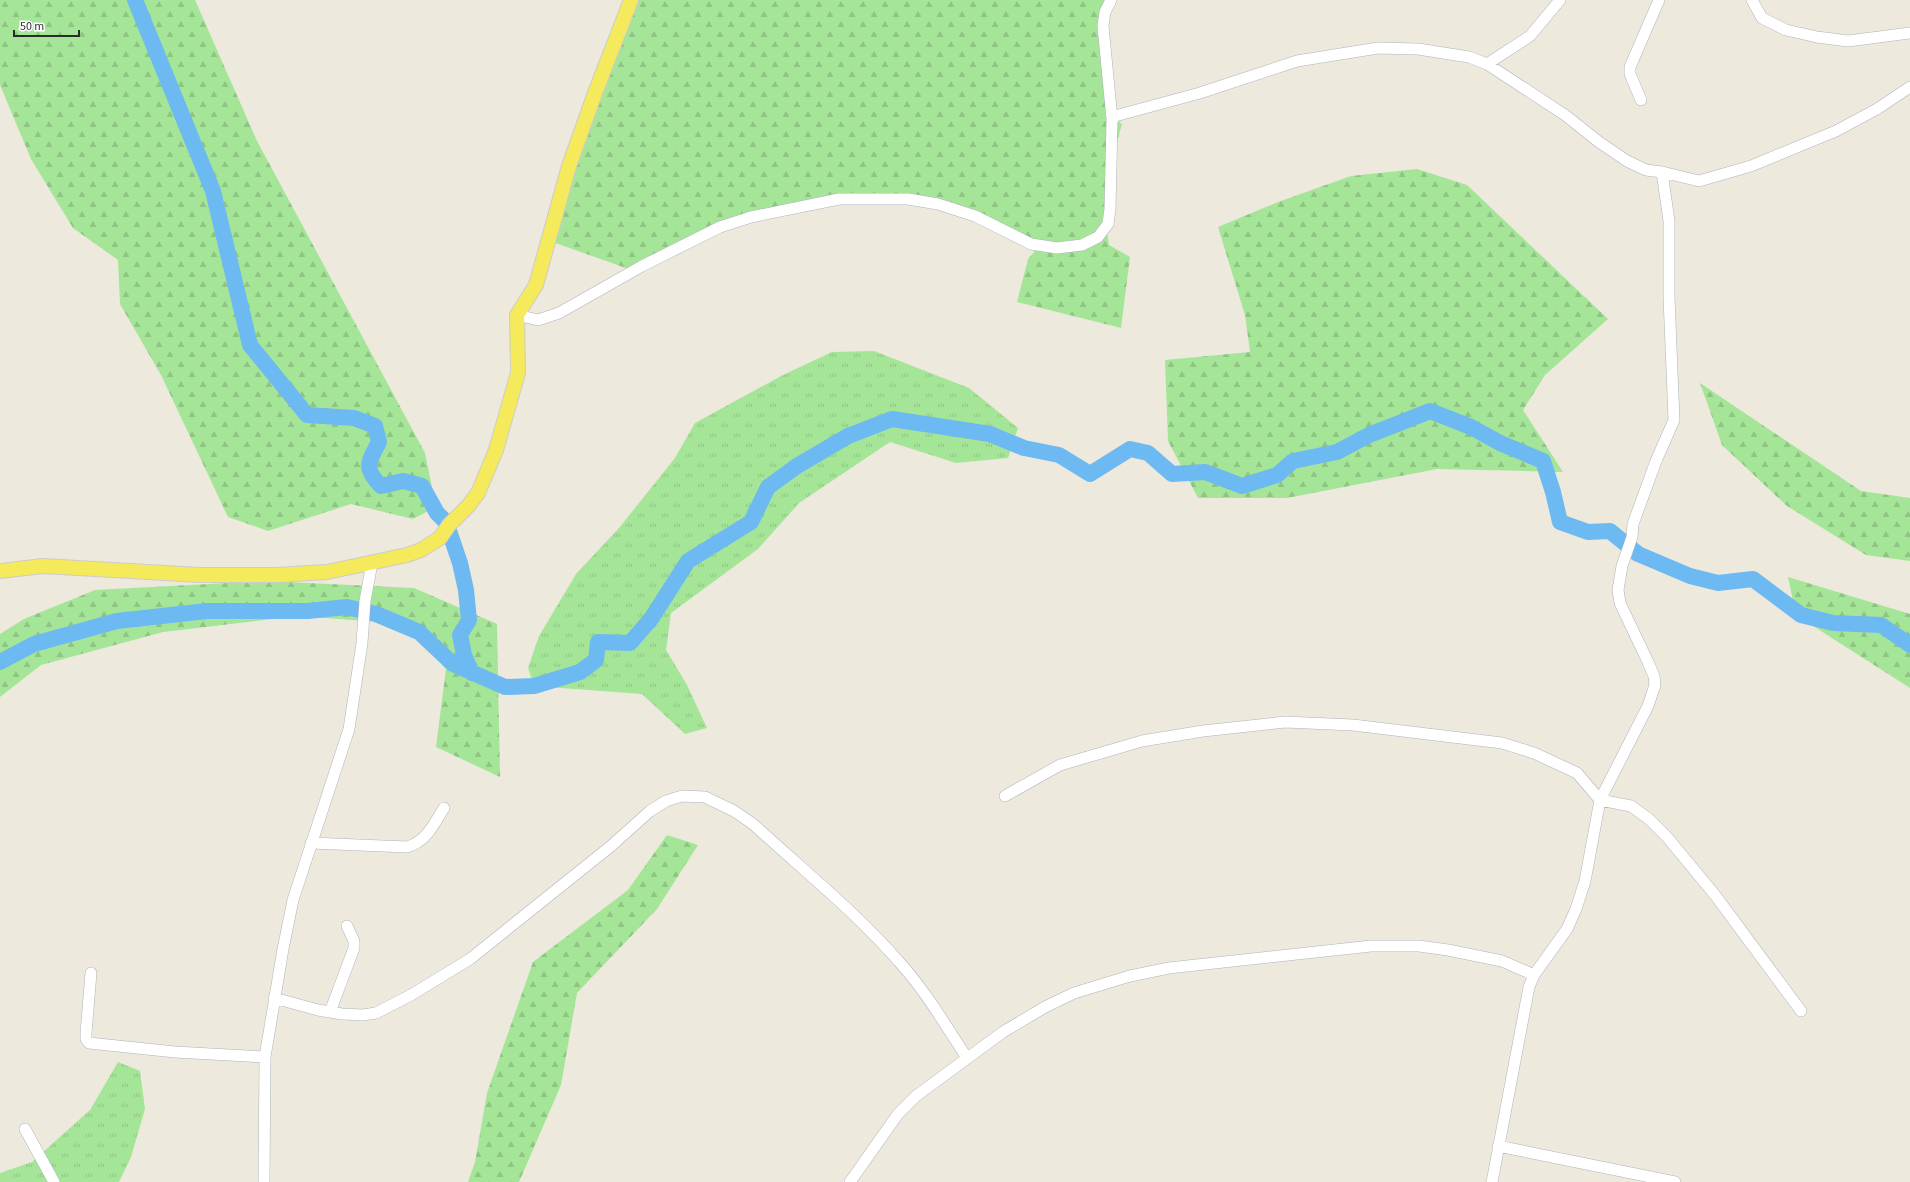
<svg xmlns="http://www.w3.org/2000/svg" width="1910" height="1182" font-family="'Source Sans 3',sans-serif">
<defs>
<pattern id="grass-tufts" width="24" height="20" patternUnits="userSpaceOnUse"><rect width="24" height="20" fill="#a5e598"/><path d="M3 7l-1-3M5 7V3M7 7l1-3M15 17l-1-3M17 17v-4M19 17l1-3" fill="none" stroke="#8ec583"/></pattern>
<pattern id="forest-firs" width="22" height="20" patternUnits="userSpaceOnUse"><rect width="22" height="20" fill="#a5e598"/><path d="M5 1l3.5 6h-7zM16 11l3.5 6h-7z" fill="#8ec583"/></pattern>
</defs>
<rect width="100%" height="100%" fill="#ede9dd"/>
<path fill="url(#grass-tufts)" d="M874 351 969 388 1018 428 1008 458 956 463 890 442 799 503 758 549 671 613 666 650 687 685 707 728 685 734 642 694 534 686 528 668 539 636 576 574 619 528 675 458 695 423 781 376 832 352Z
M118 1062 140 1071 145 1109 131 1157 119 1182H0V1173L32 1162 90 1110Z"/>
<path fill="url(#forest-firs)" d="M0 0H195L257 141 425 453 436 507 413 519 351 504 268 531 228 517 161 375 120 304 118 260 73 228 31 159 0 85Z
M626 0H1108L1107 24 1116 119 1122 124 1117 142 1107 231 1109 245 1130 257 1121 328 1017 302 1028 259 1041 244 955 205 850 199 731 226 637 272 547 240Z
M1417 169 1467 185 1608 319 1545 375 1523 410 1563 472 1437 469 1287 498H1198L1168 441 1165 360 1250 352 1245 315 1218 227 1278 202 1351 176Z
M1700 383 1861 491 1910 498V561L1866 555 1787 506 1722 445Z
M1788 577 1910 614V688L1796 615Z
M265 581 414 588 497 624 500 777 436 747 446 669 408 624 297 616 163 632 41 665 0 697V634L24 619 95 590Z
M667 835 698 845 657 909 577 993 561 1085 519 1182H468L475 1162 487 1093 533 962 628 890Z"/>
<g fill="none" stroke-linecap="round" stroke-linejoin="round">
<path stroke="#6db9f2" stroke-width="16" d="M135 0 213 191 250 345 307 415 354 418 375 426 379 442C368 463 363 468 381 486L403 481 422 486 437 513 446 522 460 563 466 590 469 620 460 635 464 655 472 673
M0 662 34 644 117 621 207 611H308L347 607 376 614 419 632 453 664 505 687 534 686 580 672 596 660 598 642 630 643 651 619 688 561 751 522 768 487 797 466 848 436 892 419 990 434 1024 448 1059 455 1090 474 1130 449 1148 453 1172 474 1205 472 1242 486 1277 475 1293 461 1337 452 1369 435 1430 411 1471 427 1500 443 1543 461 1553 492 1560 522 1588 532 1610 531 1638 554 1690 576 1718 583 1753 579 1801 615 1833 623 1881 625 1910 645"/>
<defs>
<path id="minor" d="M1111 0 1105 12 1103 26 1112 119
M1752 0 1762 18 1786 30 1817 37 1848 41 1910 33
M1487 64 1530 36 1560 0
M1641 100 1630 74V67L1659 0
M517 315 538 320 559 313 642 266 720 227 751 217 839 199H908L938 204 975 216 1031 244 1057 248 1082 245 1098 237 1108 224 1110 209 1112 121 1115 116 1200 93 1297 61 1378 48 1418 49 1469 57 1487 64 1565 115 1599 142 1627 161 1646 170 1662 172 1699 181 1751 166 1836 131 1877 109 1910 87
M1005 796 1060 765 1142 741 1203 731 1285 722 1353 725 1502 743 1534 753 1577 773 1600 800 1631 806 1649 819 1667 837 1715 895 1801 1011
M311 843 407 847C427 841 433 825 444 808
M91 973 86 1033V1039L89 1043 175 1052 265 1057
M274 998 318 1010 342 1014 363 1015 376 1013 411 995 470 959 611 846 650 811 666 801 682 796 705 797 734 811 753 824C803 870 857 913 901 964 926 992 946 1026 967 1058
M330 1012 354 948V941L347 926
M25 1129 54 1182
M1498 1146 1675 1182
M264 1182 265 1057 283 949 293 900 349 729 362 643 365 601 372 563
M850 1182 898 1114 916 1096 1003 1032 1045 1007 1074 993 1130 976 1169 968 1371 946H1419L1448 950 1502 961 1534 975
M1492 1182 1529 987 1534 975 1567 929 1576 909 1585 881 1600 800 1648 706 1655 685 1654 676 1648 662 1620 603 1618 590 1622 566 1632 537 1633 524 1656 461 1674 420 1669 297V221L1662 172"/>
<path id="major" d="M0 571 43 566 200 575H276L327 572 407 555 421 550 440 538 449 525 469 505 478 493 496 450 518 373 517 315 536 285 569 166 595 93 631 0"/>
</defs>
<use href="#minor" stroke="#b1b1bf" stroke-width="12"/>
<use href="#major" stroke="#ccc" stroke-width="16"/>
<use href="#minor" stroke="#fff" stroke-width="11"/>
<use href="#major" stroke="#f4ea5b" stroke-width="14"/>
</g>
<path d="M14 30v6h65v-6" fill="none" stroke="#2b2b2b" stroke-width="2"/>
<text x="20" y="30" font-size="12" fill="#2b2b2b" stroke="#ffffff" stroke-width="3" paint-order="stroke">50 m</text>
</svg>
